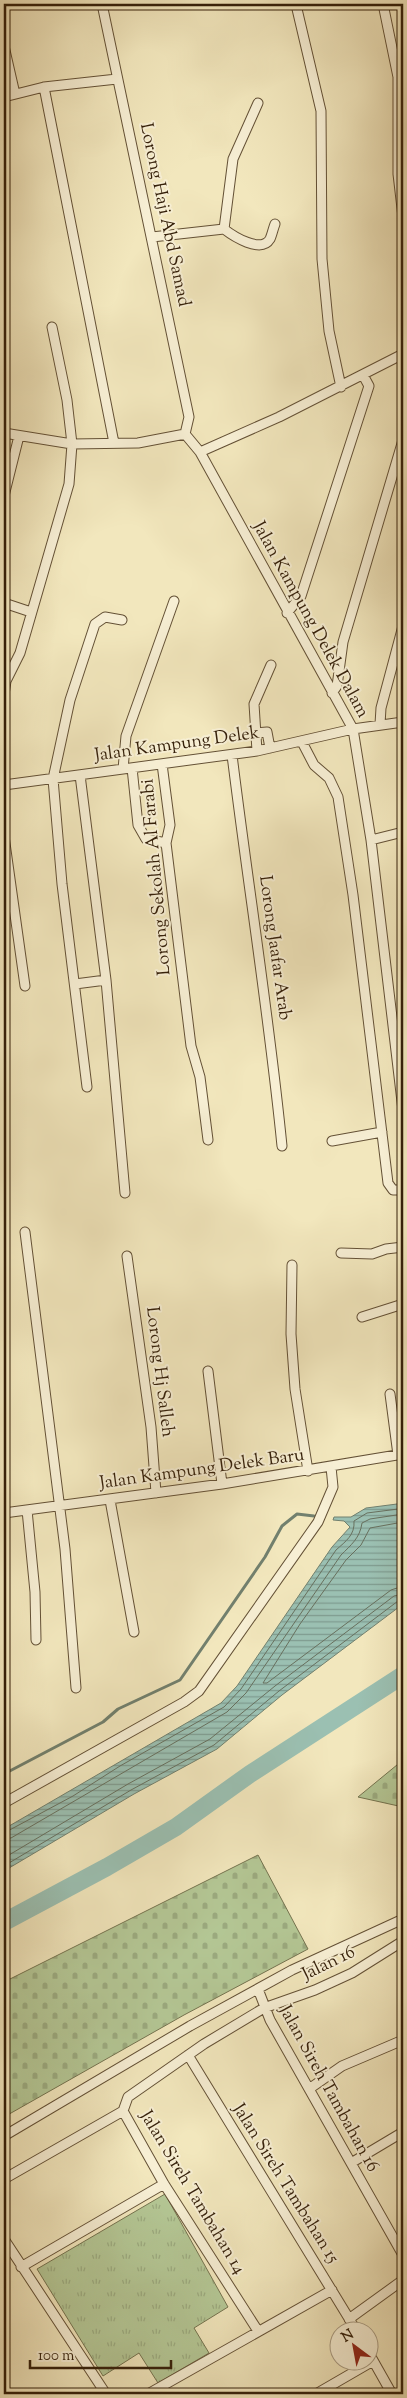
<svg xmlns="http://www.w3.org/2000/svg" width="407" height="2398" font-family="'Sorts Mill Goudy',serif">
<defs>
<pattern id="grass-tufts" width="24" height="20" patternUnits="userSpaceOnUse" patternTransform="scale(1.25)"><rect width="24" height="20" fill="#b4c795"/><path d="M3 7l-1-3M5 7V3M7 7l1-3M15 17l-1-3M17 17v-4M19 17l1-3" fill="none" stroke="#9baa7f"/></pattern>
<pattern id="cemetery-stones" width="16" height="16" patternUnits="userSpaceOnUse" patternTransform="scale(1.25)"><rect width="16" height="16" fill="#b4c795"/><path d="M2 7V4a2 2 0 0 1 4 0v3zM10 15v-3a2 2 0 0 1 4 0v3z" fill="#9baa7f"/></pattern>
<pattern id="water-rules" width="6" height="5" patternUnits="userSpaceOnUse" patternTransform="scale(1.25)"><rect width="6" height="5" fill="#9bc0b2"/><path d="M0 2.5h6" fill="none" stroke="#7f9b8f"/></pattern>
</defs>
<rect width="100%" height="100%" fill="#f2e7bd"/>
<filter id="stains"><feTurbulence type="fractalNoise" baseFrequency=".004" numOctaves="4"/><feColorMatrix values="0 0 0 0 .2 0 0 0 0 .09 0 0 0 0 .02 0 0 0 .5 -.17"/></filter>
<radialGradient id="worn" r=".72"><stop offset=".6" stop-color="#630" stop-opacity="0"/><stop offset="1" stop-color="#630" stop-opacity=".3"/></radialGradient>
<path fill="url(#grass-tufts)" stroke="#74734f" d="M165 2194 228 2307 194 2328 209 2353 158 2383 139 2353 103 2376 37 2269Z"/>
<path fill="url(#cemetery-stones)" stroke="#74734f" d="M403 1760V1807L358 1797Z
M258 1855 308 1949 184 2015 4 2117V1982Z"/>
<path fill="url(#water-rules)" stroke="#72806e" d="M403 1497V1604L282 1695 217 1749 134 1794 4 1871V1829L221 1703 237 1686 332 1547 350 1527 344 1521 333 1520 334 1517H351L366 1508 397 1504Z"/>
<g fill="none" stroke-linecap="round" stroke-linejoin="round">
<path stroke="#68705e" stroke-width="1" d="M403 1522 370 1528 361 1545 346 1560 300 1624 263 1683H267L391 1590 403 1586
M4 1833 73 1796 120 1766 224 1707 241 1689 336 1550C346 1541 355 1535 354 1521L367 1513 398 1509 403 1505
M4 1839 11 1838 227 1712 246 1693 341 1555C351 1545 360 1538 362 1523L370 1519 403 1514
M4 1858 128 1784 210 1739 275 1686 394 1596 403 1594
M4 1866 131 1790 214 1745 279 1691 398 1601 403 1600"/>
<path stroke="#72806e" stroke-width="3" d="M4 1774 103 1722 118 1709 180 1680 265 1557 282 1526 297 1514 314 1516"/>
<path stroke="#9bc0b2" stroke-width="18" d="M4 1922 107 1867 176 1827 250 1774 403 1675"/>
<defs>
<path id="minor" d="M102 4 189 417 185 434
M383 4 398 77V174L403 217
M297 9 321 111 322 259 329 331 341 387
M4 46 15 94
M44 87 114 443
M4 97 44 87 117 79
M224 229C233 236 261 254 270 239 272 235 273 229 275 224
M152 237 224 229 233 159 258 103
M4 433 72 444 138 443 185 434
M185 434 200 452 353 729 371 840 403 1110
M200 452 279 417 403 354
M4 496 19 436
M4 603 31 612
M287 613 301 596 369 386 363 375
M332 693 337 686 343 642 403 440
M4 695 6 681 20 653 69 484 72 444 67 400 52 327
M380 724 381 708 403 626
M255 733 267 732 270 748
M302 742 314 765 329 778 338 797 353 895 388 1183 393 1190H403
M257 751 254 704 271 665
M232 755C248 885 269 1015 282 1146
M162 764 170 825 166 843 191 1046 200 1077 208 1140
M132 768 138 825 146 839 166 843
M123 769 126 736 174 601
M80 775 106 980 125 1193
M4 785 257 751 353 729 403 722
M4 836 25 986
M371 840 403 832
M75 984 106 980
M87 1087 62 884 53 779 70 700 95 624 105 617 122 620
M332 1141 382 1132
M25 1232 65 1549 76 1688
M341 1253 372 1254 386 1249 403 1247
M127 1256 151 1427 156 1493
M292 1265 291 1334 295 1389 308 1471
M362 1317 403 1304
M208 1371 222 1484
M390 1394 398 1455
M110 1500 134 1632
M27 1510 35 1592 36 1640
M4 1513 222 1484 403 1454
M4 1803 184 1702 199 1691 318 1522 333 1487 331 1467
M258 1989 270 2020 403 2255
M188 2055 356 2330
M309 2089 342 2066 403 2040
M123 2111 128 2097 204 2044 264 2008 315 1990 352 1973 403 1941
M123 2111 164 2184 258 2331
M4 2136 190 2026 292 1970 403 1919
M351 2163 403 2132
M4 2179 123 2111
M4 2239 106 2394
M21 2267 164 2184
M349 2319 403 2280
M370 2355 392 2394
M148 2394 332 2290
M316 2394 373 2361"/>
</defs>
<use href="#minor" stroke="#645136" stroke-width="11"/>
<use href="#minor" stroke="#f7efd4" stroke-width="9"/>
</g>
<g text-anchor="middle" dominant-baseline="central" stroke-width="4" stroke-linejoin="round" paint-order="stroke">
<g font-size="18" fill="#341f09" stroke="#f7efd4">
<text transform="translate(164 215) rotate(78)">Lorong Haji Abd Samad</text>
<text transform="translate(310 620) rotate(61)">Jalan Kampung Delek Dalam</text>
<text transform="translate(177 745) rotate(-8)">Jalan Kampung Delek</text>
<text transform="translate(157 877) rotate(-95)">Lorong Sekolah Al Farabi</text>
<text transform="translate(274 948) rotate(82)">Lorong Jaafar Arab</text>
<text transform="translate(159 1372) rotate(83)">Lorong Hj Salleh</text>
<text transform="translate(202 1470) rotate(-8)">Jalan Kampung Delek Baru</text>
<text transform="translate(329 1964) rotate(-26)">Jalan 16</text>
<text transform="translate(328 2089) rotate(61)">Jalan Sireh Tambahan 16</text>
<text transform="translate(285 2184) rotate(58)">Jalan Sireh Tambahan 15</text>
<text transform="translate(192 2193) rotate(59)">Jalan Sireh Tambahan 14</text>
</g>
</g>
<rect width="407" height="2398" fill="none" stroke="#f2e7bd" stroke-width="20"/>
<rect x="5" y="5" width="397" height="2388" fill="none" stroke="#341f09" stroke-width="2.5"/>
<rect x="10" y="10" width="387" height="2378" fill="none" stroke="#341f09"/>
<g transform="translate(354 2346) rotate(328)"><circle r="24" fill="#f7efd4" stroke="#a99c83"/>
<path d="M0-4L9 19L0 12L-9 19Z" fill="#8f2418"/>
<text y="-8" font-size="14" font-weight="bold" text-anchor="middle" fill="#341f09">N</text>
</g>
<path d="M30 2360v8h141v-8" fill="none" stroke="#341f09" stroke-width="2.5"/>
<text x="38" y="2360" font-size="15" fill="#341f09" stroke="#f7efd4" stroke-width="4" paint-order="stroke">100 m</text>
<rect width="100%" height="100%" filter="url(#stains)"/>
<rect width="100%" height="100%" fill="url(#worn)"/>
</svg>
